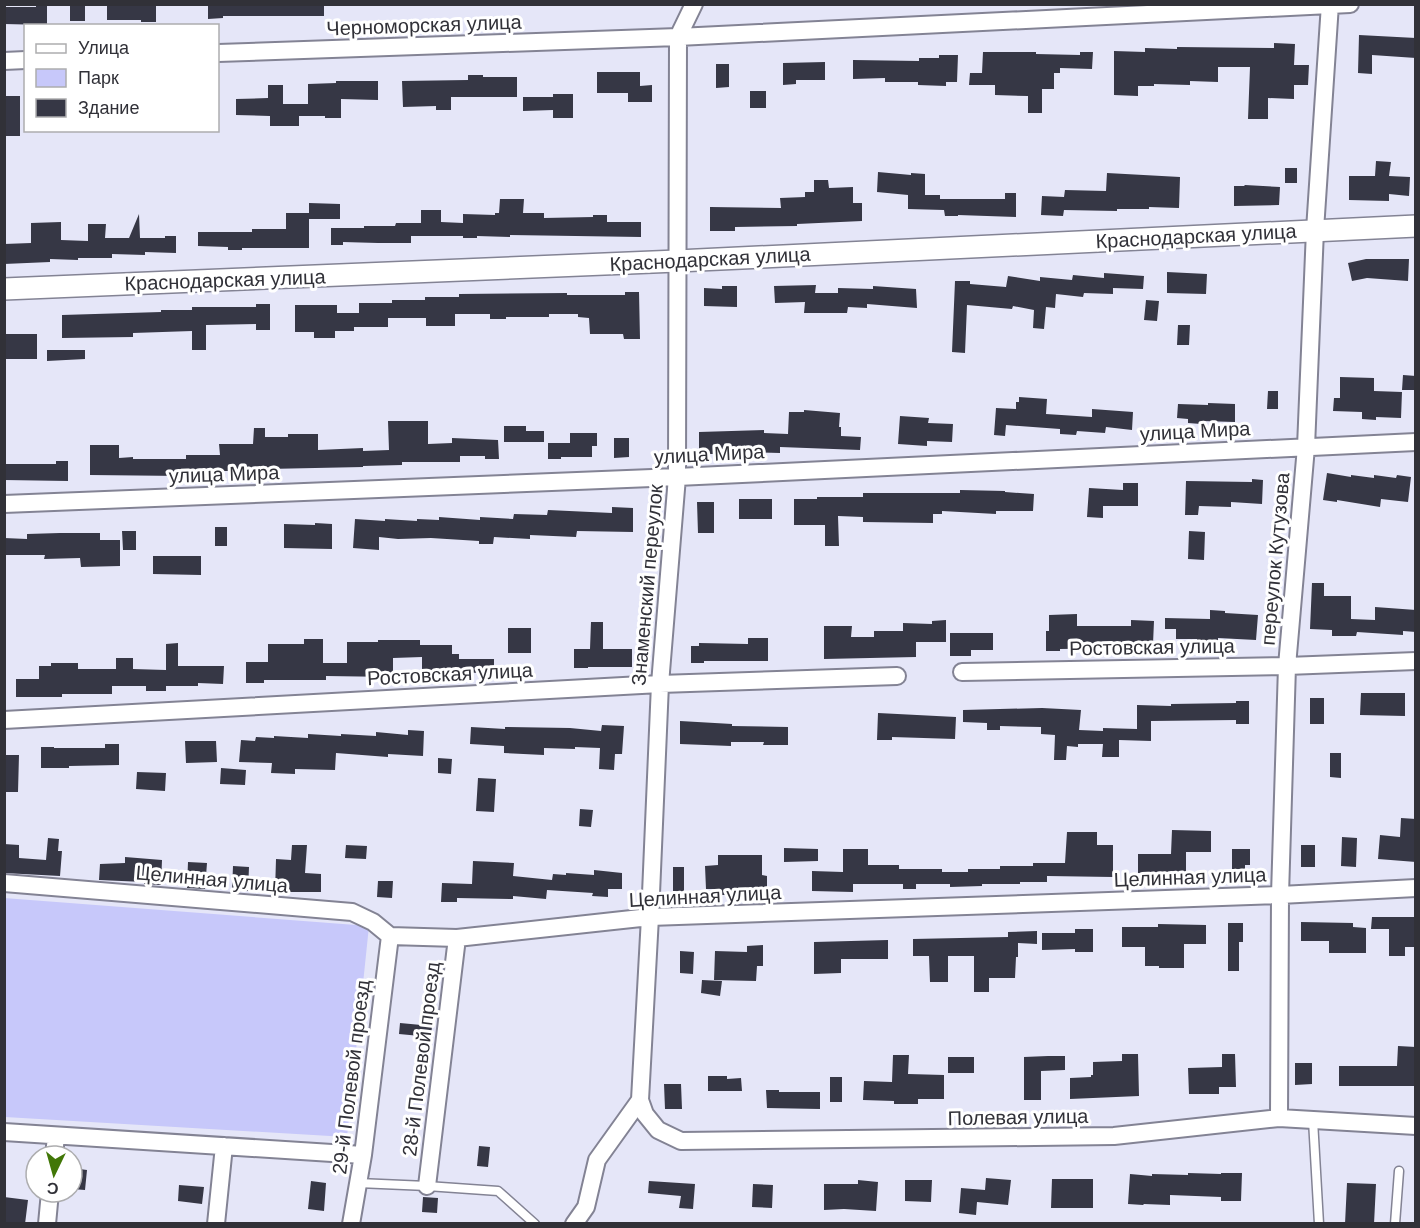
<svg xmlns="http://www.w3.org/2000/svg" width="1420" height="1228" font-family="Arial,sans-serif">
<rect width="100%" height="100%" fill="#e5e6f8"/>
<path fill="#c7c8fa" d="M4 898 369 926 347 1137 5 1117Z"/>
<path fill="#363745" d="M36 4H47V25L4 24V7H36Z
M70 4H85V21H70Z
M107 4H156V22H141V20H107Z
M208 4H324V16H223V18L208 19Z
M1359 35 1416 38V58L1372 55V74L1358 73Z
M1274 43 1295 44 1294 65H1309L1308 85H1294V99L1268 98V119H1248L1250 67H1218V82L1190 81V85L1154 84V86H1138V96L1114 95V51L1145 52V48L1177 49V47L1274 48Z
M983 52H1036V54L1080 55V52H1093L1092 69 1060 68V73H1054V89H1042V113H1028V96L995 95V85H969L970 73H982Z
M939 55H958L957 82H946V86L918 85V82H885V78L853 79V60L919 61V58H939Z
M825 62V80H796V84L783 85V63Z
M716 64H729V87L716 88Z
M597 72H640V86L652 85V102H628V93H597Z
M468 75H483V77H517V97H451V110H436V106L403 107 402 81 468 80Z
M336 81H378V100L341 99V118H325V116H299V126H270V116L236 115V99L268 98V85H283V104H308V84L336 83Z
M750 91H766V108H750Z
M553 94H573V118H553V110L523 111V97H553Z
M6 96H20V136H4Z
M1376 161 1391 162 1389 176 1410 177 1409 196 1389 194V201L1349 200V176H1375Z
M1285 168H1297V183H1285Z
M878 172 911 175V173L925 174V195H940V199H1005V193H1016V217L958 215V216H945L944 210 908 209V195L877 192Z
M1107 173 1180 177 1179 208 1149 207V209H1117V211L1064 210 1063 216 1041 215 1042 196 1064 197 1065 190 1106 191Z
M814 180H828L829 188 853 187V203H862V221L797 224V226L735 227V231H710V207L781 208 780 198 805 197V192H814Z
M1245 185 1280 187 1279 205 1234 206V186H1244Z
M500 199H524L523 213H544V218L593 217V215H607V222H641V237L510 235V237L477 236V238H463V236H411V243H378L343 242V245H331V228H364V226H395L396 223H421V210H441V222L463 223V214L495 215V213H499Z
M309 203 340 204V219H309Z
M286 213H309V248H242V250H228V247L198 246V232H252V229H286Z
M139 214 140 238H165V236H176V253L145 252V255L112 254V258H78V260L50 259V262L4 264V244L31 243V223L61 222V240L88 241V224H106L105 238H129Z
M1366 259H1409L1408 281 1367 278 1352 281 1348 263Z
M1167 272 1207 274 1206 294 1167 293Z
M1104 273 1144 276 1143 289 1113 288V294L1084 293 1083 297 1056 294 1055 308 1046 307 1044 329 1033 328 1034 310 1013 306 1012 309 967 305 965 353 952 352 955 281H970V284L1006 287 1008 276 1040 281V277L1072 280 1073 275 1104 278Z
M816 285 815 293H838V288L873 289V286L916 289 917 308 867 304V308L848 307 847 313H804L805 302 775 303 774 286Z
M722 286H737V307L704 306V288L722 289Z
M625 292H639L640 339H624L623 334H590L589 318 578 317V314H549V317H506V319H490V314H455V326H426V318H388V327H354V331H335V338H314V332H295V305H337V313H359V303H392V300H425V297H459V294L567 293V295H625Z
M1146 300 1159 301 1157 321 1144 320Z
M256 304H270V330H256V324L206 325V350H192V331L133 333V337L62 338V315L161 312V310H192V307H256Z
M1178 325H1190L1189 345H1177Z
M4 334H37V359H4Z
M47 350H85V359L47 361Z
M1403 375 1416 376V390H1402Z
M1340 377 1374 378V391L1402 392 1401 418 1376 417V420L1362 419V412L1333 411 1334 398H1340Z
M1268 391H1278V409H1267Z
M1019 397 1047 399 1046 414 1092 417V409L1133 412 1132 430 1106 427 1105 433 1077 431 1076 435 1060 434V429L1006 425 1005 436 994 435 996 408 1016 409V402H1019Z
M1208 403 1235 404V422L1202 421 1201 424 1188 423V419L1177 418 1178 404 1208 405Z
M804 410 840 413 839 427H841V436L861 437 860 450 780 447V453L747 452V454H699V432L764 430V433L788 434 789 412H804Z
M900 416 929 418 928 423 953 424 952 442 927 441V446L898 444Z
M388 421H428V444L452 443V438L498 440 499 459H485V456H460V462H402V465L363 466V467L267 469V471H201V473L183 474V476L90 475V445H119V458L133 457V459H186V455H220L219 444H253L254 428H265V437H288V434H318V450L363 448V451L389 450Z
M504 426H526V431H544V442H504Z
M570 433H597V446H592V457H561V459H548V443H570Z
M614 438H629V457L614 458Z
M56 461H68V481L4 480V464H56Z
M1327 473 1351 477V475L1374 478V475L1396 478 1397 475 1411 477 1408 502 1381 499 1380 507 1337 500V502L1323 500Z
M1252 479 1263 480 1262 504 1231 502V507L1199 506 1198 515H1185L1186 481 1252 482Z
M1123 483H1138V506H1103V518L1087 517 1089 488 1123 490Z
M960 490 1005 491V492L1034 494 1033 511H996V514L942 511V514H933V523L863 522V517L838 516 839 546H825V525H794V499H817V497H863V493H960Z
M739 499H772V519H739Z
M697 502H714V533H698Z
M612 507 633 508V532L577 531 576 537 530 535V539L494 537 493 544H479V541L431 538 398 539 379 537V550L353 548 355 519 385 521V519L417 521V519L439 520V517L480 520V517L513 519 514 514 547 515 548 510 612 513Z
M315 523 332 524V549L284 548V524L315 525Z
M215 527H227V546H215Z
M122 531H136V550H123Z
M1189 531 1205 532 1204 560 1188 559Z
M60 533H100V540H120V566L81 567 80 558 44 559 45 555H4V538L27 539V534Z
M153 556H201V575L153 574Z
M1312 583H1324V596H1351V619L1375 620V607L1416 610V632L1403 631V635L1357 632 1356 636H1332V630L1310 629Z
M1210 610 1225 611V613L1258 615 1256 640 1218 638V643L1197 641V639H1176V629H1165V618L1210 619Z
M1077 614V626H1131V620L1154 621 1153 644 1128 643V648L1060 649V651H1046V631H1049V615Z
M946 620V642H916V657L824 659V626H852L851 637H874V631H903V623L932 624V621Z
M591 622H603V649H632V667H588V668H574V649H590Z
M508 628H531V653H508Z
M950 633H993V650H971V656H950Z
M748 638H768V661H704V663H691V646H699V643L748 644Z
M304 639H323V663H347V642H378V640H420V645H452V654H459V659H494V673L422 672V657L393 658V677L326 676V680H264V683H246V662H268V644H304Z
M178 643V666H224L223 684 198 683V686H166V691H146V686H112V694H62V697H16V679H39V666H51V663H78V669H116V658H133V669L166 670V644Z
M1361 693H1405V716L1360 715Z
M1310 698H1324V724H1310Z
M1236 701H1249V724H1236V720L1151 721V741L1119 740V757H1102L1103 744H1078V747L1067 746 1066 760H1054L1055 735 1041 734V727L1000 726V730H987V723L963 722V710L1042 708 1081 710 1079 730 1103 731V728L1137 729V705L1171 706V704L1236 703Z
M878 713 956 717 955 739 892 737V740H877Z
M680 721 732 724V726L788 727V745H763L764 742H731V746L680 744Z
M602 725 624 726 622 754H615L614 770 599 769 600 748 575 747V749L544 748V755L504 753V746L470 744 471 727 505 729V727L570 728 601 731Z
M408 730 424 731 423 756 388 754V757L336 753 335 770 295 769V774L271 773 272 763 239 762 241 740 255 741 256 737 274 738V736L308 738V734L341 736V734L376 736V732L408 735Z
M185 741H216L217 762 186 763Z
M105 744H119V765L69 766V768H41V747H54V748H105Z
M1330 753H1341V778L1330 777Z
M6 755H19L18 792H6Z
M438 758 452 759 451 774 438 773Z
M221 768 246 770 245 785 220 784Z
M137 772 166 773 165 791 136 789Z
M478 778 496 779 494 812 476 811Z
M580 809 593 810 591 827 579 826Z
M1401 818 1416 819V862L1378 859 1380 835 1400 837Z
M1172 830 1211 831V852H1186V872L1138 873V854H1171Z
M1067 832H1097V845H1113V877L1047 876V882H1020V884H982V886L950 887V884H916V889H903V884H853V892L812 891V871L843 872V849H868V865H899V869H942V872H968V869H1000V866H1033V863H1065Z
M1342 837 1357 838 1356 867 1341 866Z
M48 838 59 839 58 851H62L60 876 4 873V844L19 845V858L46 860Z
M292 845H307L305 873 321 874V892H275L276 859 291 860Z
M346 845 367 846 366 859 345 858Z
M1301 845H1315V867H1301Z
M784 848 818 849V861L784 862Z
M1232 849H1250V865H1245V869H1232Z
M718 855H762V875L767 876V895H718V889H706L705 866 718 865Z
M125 857 162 860 161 885 144 884V882L99 880 100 864 125 863Z
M473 861 514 863 513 876 552 880 553 874 566 875V873L594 875V870L622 873V889H608V897L592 896 593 893 547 890 546 899 513 896V899L457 898V902H441L442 883 472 884Z
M188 862 207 863 205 889 187 888Z
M233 866 249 867 248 891H232Z
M673 867H684V892H673Z
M378 881H393L392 898 377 897Z
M1372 917H1416V947H1405V956H1389V929H1371Z
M1301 922 1353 923V927L1366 928V953H1329V941H1301Z
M1228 923H1243V942H1239V971H1228Z
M1158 924 1206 925V944H1184V968H1159V966H1145V947H1122V927H1158Z
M1075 929H1093V952H1075V949L1042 950V933H1075Z
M1037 931V944L1018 943V957H1016L1015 978H989V992H974V956H948V982H930L929 956H913V939L1008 937V932Z
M888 940V959H841V973L814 974V942Z
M763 945V966H757L756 981 714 980 715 951 747 952V946Z
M680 951 694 952 693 974 680 973Z
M702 980 722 981 720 996 701 993Z
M400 1023 432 1026 431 1037 399 1034Z
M1398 1046 1416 1047V1086H1339V1066H1397Z
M1122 1054H1138L1139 1096 1070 1099V1078L1091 1077V1075H1093V1062L1122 1061Z
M1222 1054H1235L1236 1087H1219V1094H1189L1188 1068 1222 1067Z
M893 1055H909L908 1074 944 1075V1099H918V1104H894V1101L863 1100 864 1081 892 1082Z
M1048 1056H1065V1070L1041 1071V1100H1024V1057Z
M948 1057H974V1073H948Z
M1295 1063H1312V1084L1295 1085Z
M708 1076H727V1079L741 1078 742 1091H708Z
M830 1077H842V1102H830Z
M664 1084H681L682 1109H665Z
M766 1090H779V1092H820V1109L767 1108Z
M479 1146 490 1147 488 1167 477 1166Z
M72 1168 87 1170 85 1190 72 1189Z
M1188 1173 1221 1174V1173H1242L1241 1201H1221V1197L1170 1195V1205L1144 1204 1143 1205 1128 1204 1130 1174 1152 1176V1174L1188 1175Z
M986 1178 1011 1180 1008 1205 977 1202 976 1215 959 1213 961 1188 985 1190Z
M1052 1179H1093V1208H1051Z
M858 1180 878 1182 876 1211 844 1209 824 1210V1184H858Z
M905 1180H932L931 1202 905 1201Z
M311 1181 326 1183 324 1211 308 1209Z
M649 1181 695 1184 693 1209 679 1208 681 1196 648 1193Z
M1347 1183 1376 1184 1374 1224H1345Z
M753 1184 773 1185 772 1208 752 1207Z
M179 1185 204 1187 202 1204 178 1201Z
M4 1197 28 1200 25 1224H4Z
M423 1197 438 1198 437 1213 422 1212Z"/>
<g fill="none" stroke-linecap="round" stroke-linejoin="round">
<defs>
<path id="service" d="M1313 1120 1319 1224
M358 1183 427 1186 498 1191 535 1224
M1395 1224 1399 1171"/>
<path id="minor" d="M694 4 678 37 677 477 660 684 650 917 640 1100 645 1114 658 1130 681 1141 1114 1136 1279 1118 1416 1126
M218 53 678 37 1350 4
M4 61 26 60
M4 504 677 477 1416 442
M962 672 1287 666 1416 661
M4 720 660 684 897 676
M4 883 352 912 373 922 390 936 457 938 650 917 1280 895 1416 888
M1279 1118 1280 895 1287 666 1306 447 1315 230 1330 4
M4 1132 363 1155
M54 1156 56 1136
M427 1186 457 938
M47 1224 50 1192
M216 1224 224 1146
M351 1224 363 1155 390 936
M574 1224 586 1207 597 1160 640 1100"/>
<path id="tertiary" d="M4 289 677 261 1416 226"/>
</defs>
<use href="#service" stroke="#838394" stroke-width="11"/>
<use href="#minor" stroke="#838394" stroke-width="20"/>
<use href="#tertiary" stroke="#838394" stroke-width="24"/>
<use href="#service" stroke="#fff" stroke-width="8"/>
<use href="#minor" stroke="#fff" stroke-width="16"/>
<use href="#tertiary" stroke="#fff" stroke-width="21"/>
</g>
<g text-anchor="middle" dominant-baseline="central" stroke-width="6" stroke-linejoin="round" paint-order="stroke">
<g font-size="20" fill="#313138" stroke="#fff">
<text transform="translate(424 25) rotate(-2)">Черноморская улица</text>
<text transform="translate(1196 236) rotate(-3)">Краснодарская улица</text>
<text transform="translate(710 259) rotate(-3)">Краснодарская улица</text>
<text transform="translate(225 280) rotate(-2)">Краснодарская улица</text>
<text transform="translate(1195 431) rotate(-3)">улица Мира</text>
<text transform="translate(709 454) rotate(-3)">улица Мира</text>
<text transform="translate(224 474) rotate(-2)">улица Мира</text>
<text transform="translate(1275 559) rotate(-85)">переулок Кутузова</text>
<text transform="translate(647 585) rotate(-85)">Знаменский переулок</text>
<text transform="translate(1152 647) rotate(-1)">Ростовская улица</text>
<text transform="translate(450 674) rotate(-3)">Ростовская улица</text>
<text transform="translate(1190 877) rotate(-2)">Целинная улица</text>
<text transform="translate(212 879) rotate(5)">Целинная улица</text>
<text transform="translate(705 896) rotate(-3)">Целинная улица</text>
<text transform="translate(421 1059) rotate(-83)">28-й Полевой проезд</text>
<text transform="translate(351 1077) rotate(-83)">29-й Полевой проезд</text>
<text transform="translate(1018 1117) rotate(-1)">Полевая улица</text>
</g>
</g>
<rect width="1420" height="1228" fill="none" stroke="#313138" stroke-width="12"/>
<rect x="24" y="24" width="195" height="108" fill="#ffffff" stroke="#adadaf" stroke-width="1.5"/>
<rect x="36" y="44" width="30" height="9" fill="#ffffff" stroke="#adadaf" stroke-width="1.5"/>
<text x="78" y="54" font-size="18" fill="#313138">Улица</text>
<rect x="36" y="69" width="30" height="18" fill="#c7c8fa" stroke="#adadaf" stroke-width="1.5"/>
<text x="78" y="84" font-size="18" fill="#313138">Парк</text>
<rect x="36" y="99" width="30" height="18" fill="#363745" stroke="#adadaf" stroke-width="1.5"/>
<text x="78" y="114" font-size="18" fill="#313138">Здание</text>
<g transform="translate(54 1174) rotate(185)"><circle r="28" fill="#ffffff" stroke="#adadaf" stroke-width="1.5"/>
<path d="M0-4.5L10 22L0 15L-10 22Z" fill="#417707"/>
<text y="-9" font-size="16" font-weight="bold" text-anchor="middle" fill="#313138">С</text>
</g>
</svg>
